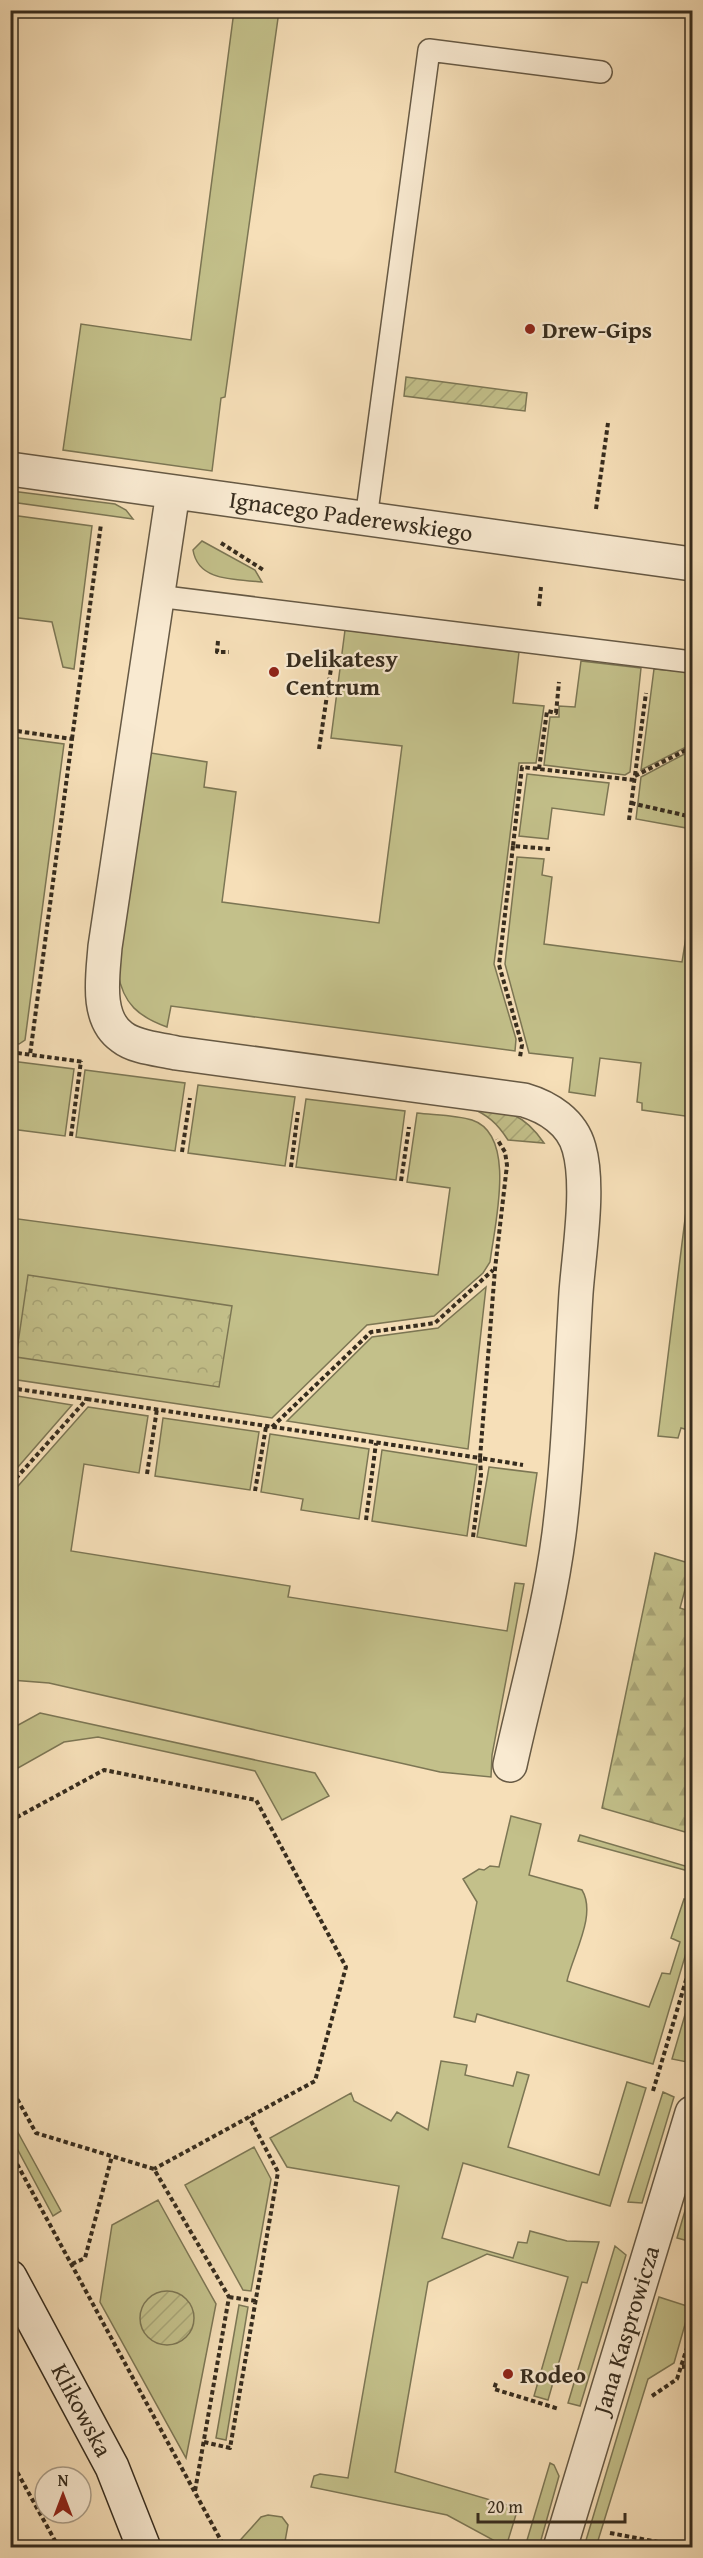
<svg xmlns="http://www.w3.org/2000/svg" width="703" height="2558" font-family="'Gentium Book Plus',serif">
<defs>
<pattern id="forest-firs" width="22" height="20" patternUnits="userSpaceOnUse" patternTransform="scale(1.5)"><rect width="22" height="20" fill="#c3c08a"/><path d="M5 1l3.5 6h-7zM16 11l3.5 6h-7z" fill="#a8a577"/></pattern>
<pattern id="park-crowns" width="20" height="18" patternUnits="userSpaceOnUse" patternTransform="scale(1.5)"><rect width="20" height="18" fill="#c3c08a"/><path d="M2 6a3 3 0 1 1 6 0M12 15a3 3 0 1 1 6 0" fill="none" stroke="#a8a577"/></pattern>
<pattern id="garden-furrows" width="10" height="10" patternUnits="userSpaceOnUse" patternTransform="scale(1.5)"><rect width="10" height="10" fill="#c3c08a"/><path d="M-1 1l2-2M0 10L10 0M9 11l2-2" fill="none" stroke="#a8a577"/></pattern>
</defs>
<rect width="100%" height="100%" fill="#f6dfb8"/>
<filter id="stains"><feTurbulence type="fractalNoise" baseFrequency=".00333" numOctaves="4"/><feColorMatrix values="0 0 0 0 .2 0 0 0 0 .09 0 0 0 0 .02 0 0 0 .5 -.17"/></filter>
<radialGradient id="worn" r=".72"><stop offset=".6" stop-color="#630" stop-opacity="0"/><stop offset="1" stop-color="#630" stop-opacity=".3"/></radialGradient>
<path fill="#c3c08a" stroke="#7c7654" stroke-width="1.5" d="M234 11H279L225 397 221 398 212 471 63 450 81 324 191 340Z
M11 491 115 504 126 510 133 519 11 502Z
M11 515 92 526 74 669 63 667 52 622 11 617Z
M202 541 255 570 262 582C236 579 198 582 193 550Z
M345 630 519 652 513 703 544 706 536 763H519L494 964 516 1039 515 1051 171 1006 167 1027C139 1017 123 1004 118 973L145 752 207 762 204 787 236 792 222 902 379 923 402 746 331 738Z
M581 661 641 668 630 772 625 775 544 765 550 717H559V706L575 707Z
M654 669 692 672V744L641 770Z
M11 737 64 744 25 1040 19 1044 10 1043Z
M692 750V829L636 819 641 777Z
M527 774 609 783 604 815 552 808 548 839 519 836Z
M517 857 544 859 542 875 552 877 544 944 682 962 692 899V1117L642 1110V1103L637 1102 641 1063 600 1058 595 1096 569 1092 573 1058 529 1053 505 964Z
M11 1061 74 1069 65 1136 11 1129Z
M85 1070 185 1083 175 1151 76 1137Z
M198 1085 295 1097 285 1166 188 1153Z
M306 1099 405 1111 396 1180 296 1167Z
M417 1113C434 1115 456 1115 472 1120 518 1135 494 1227 490 1262L483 1273 434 1316 367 1325 272 1418 11 1379V1218L438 1275 450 1188 407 1182Z
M692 1163V1431L681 1428 678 1438 658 1436Z
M486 1287 468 1449 287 1421 372 1337 438 1328Z
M11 1395 72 1405 11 1475 10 1395Z
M88 1407 148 1416 139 1473 84 1464 71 1551 290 1586 288 1597 507 1631 515 1583 524 1584 492 1755 491 1777 440 1772 49 1683 11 1680V1494Z
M163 1418 259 1432 250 1490 155 1476Z
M270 1434 369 1449 359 1519 301 1510 303 1499 261 1492Z
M382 1450 477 1465 467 1536 372 1521Z
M489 1467 537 1473 526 1546 477 1537Z
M40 1713 315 1773 329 1796 282 1820 255 1771 98 1737 64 1742 11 1772V1729Z
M511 1816 541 1824 529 1875 582 1890C597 1915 573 1954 567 1981L649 2007 662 1973 670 1974 680 1942 671 1938 684 1899 692 1901V1933L653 2064 477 2014 475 2022 454 2017 477 1902 463 1879 479 1869 484 1870 490 1866 499 1867Z
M580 1835 692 1868V1872L578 1841Z
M692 1991V2043L687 2062 672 2059Z
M441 2061 467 2065 465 2075 513 2086 517 2072 529 2075 508 2147 599 2175 627 2082 646 2088 610 2206 463 2163 442 2238 513 2258 518 2242 527 2243 530 2231 567 2241 599 2242 587 2283 582 2282 548 2400 534 2396 568 2277 487 2254 428 2282 395 2472 518 2508 506 2547 447 2515 311 2487 314 2476 320 2474 348 2478 399 2186 287 2167 270 2138 351 2093 354 2101 391 2121 397 2112 428 2130Z
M663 2092 674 2097 642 2203 628 2202Z
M10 2118 61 2211 53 2216 11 2137Z
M254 2147 271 2179 251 2291 243 2290 185 2185Z
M692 2187V2242L677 2238Z
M158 2200 216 2304 186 2458 100 2302 112 2225Z
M615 2246 626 2255 580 2406 568 2403Z
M659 2297 690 2307 674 2363 648 2379 596 2547H584Z
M239 2305 248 2307 226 2440 216 2438Z
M550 2463 554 2465 559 2476 539 2547H525Z
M268 2515 282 2517 288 2525 284 2547H234L261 2517Z"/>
<path fill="url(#forest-firs)" stroke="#7c7654" stroke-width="1.5" d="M655 1553 692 1564 680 1608 692 1612V1834L602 1808Z"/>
<path fill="url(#park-crowns)" stroke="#7c7654" stroke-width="1.5" d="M28 1275 232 1306 219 1387 16 1357Z"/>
<path fill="url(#garden-furrows)" stroke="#7c7654" stroke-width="1.5" d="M406 377 527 393 525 411 404 396Z
M469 1107C506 1111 522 1111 544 1143L508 1140C497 1123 488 1115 469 1107Z
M140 2318a27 27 0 1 1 54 0a27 27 0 1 1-54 0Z"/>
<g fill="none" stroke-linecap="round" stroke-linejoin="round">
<defs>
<path id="lane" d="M366 519 429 50 601 72
M157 596 692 662"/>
<path id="street" d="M10 469 692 564
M173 492 105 947C103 975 95 1018 122 1037 136 1048 159 1049 176 1053L524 1100C548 1107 572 1122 579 1148 590 1186 579 1252 576 1293 571 1373 569 1454 559 1534 549 1612 527 1688 510 1765
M560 2548 692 2113"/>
<path id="secondary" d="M10 2277 112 2467 144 2548"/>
</defs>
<use href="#lane" stroke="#665944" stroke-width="24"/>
<use href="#street" stroke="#665944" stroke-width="36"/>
<use href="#secondary" stroke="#362c1e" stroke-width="36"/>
<path stroke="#362c1e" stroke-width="4" stroke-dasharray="4.5 3" stroke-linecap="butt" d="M596 509 608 423
M221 543 265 571
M539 606 541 587
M218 641 217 652H229
M10 730 72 739 30 1055
M72 739 101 524
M319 749 333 655
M539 769 547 711 556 713 559 682
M635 776 692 747
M631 803 692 817
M629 820 646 693
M513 846 499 965 522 1045 520 1057
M550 849 513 846 522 767 634 780
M10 1052 84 1062
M71 1136 81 1061
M182 1152 190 1098
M291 1167 298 1112
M401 1181 409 1127
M10 1388 87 1399 10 1485
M87 1399 480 1458 495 1269 507 1165 505 1152 497 1139
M272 1427 371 1332 435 1323 493 1270
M147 1474 157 1409
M255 1491 266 1427
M366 1520 376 1443
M473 1537 481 1475 480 1458 523 1465
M10 1821 104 1770 256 1800 346 1967 315 2081 154 2169
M10 2086 36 2133 154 2169 229 2297 195 2491
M653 2091 692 1960
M10 2151 225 2548
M72 2264 85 2258 112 2156
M229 2297 256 2301
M682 2367 692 2366
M496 2383 494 2389 559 2409
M652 2396 677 2379 692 2332
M204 2442 230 2448 278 2172 249 2117
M10 2459 59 2548
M610 2533 658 2542V2548
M658 2542 692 2548"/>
<use href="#lane" stroke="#f9ead1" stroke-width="21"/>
<use href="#street" stroke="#f9ead1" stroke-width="33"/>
<use href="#secondary" stroke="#f9ead1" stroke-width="33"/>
</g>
<g fill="#8f2418" stroke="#f9ead1" stroke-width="2">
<circle cx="530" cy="329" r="6"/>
<circle cx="274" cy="672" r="6"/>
<circle cx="508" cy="2374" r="6"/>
</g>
<g text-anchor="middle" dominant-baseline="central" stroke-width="4.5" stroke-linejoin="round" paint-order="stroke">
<g font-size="24" font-weight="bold" fill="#362c1e" stroke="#f9ead1" text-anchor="start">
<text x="542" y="329">Drew-Gips</text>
<text x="286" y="658">Delikatesy<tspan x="286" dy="28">Centrum</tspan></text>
<text x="520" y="2374">Rodeo</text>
</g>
<g font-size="24" fill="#362c1e" stroke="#f9ead1">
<text transform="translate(351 516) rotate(8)">Ignacego Paderewskiego</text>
<text transform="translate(626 2330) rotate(-73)">Jana Kasprowicza</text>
<text transform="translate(82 2410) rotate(62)">Klikowska</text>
</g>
</g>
<rect width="703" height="2558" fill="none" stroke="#f6dfb8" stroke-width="36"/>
<rect x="12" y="12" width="679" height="2534" fill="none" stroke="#362c1e" stroke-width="3"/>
<rect x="18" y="18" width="667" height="2522" fill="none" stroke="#362c1e" stroke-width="1.5"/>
<g transform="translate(63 2495)"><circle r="28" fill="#f9ead1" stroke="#ab9e89" stroke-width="1.5"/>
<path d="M0-4.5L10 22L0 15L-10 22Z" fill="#8f2418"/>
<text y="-9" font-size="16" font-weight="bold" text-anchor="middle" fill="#362c1e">N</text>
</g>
<path d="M478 2513v9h147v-9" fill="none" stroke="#362c1e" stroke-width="3"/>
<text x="487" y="2513" font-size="18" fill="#362c1e" stroke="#f9ead1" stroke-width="4.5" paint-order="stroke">20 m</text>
<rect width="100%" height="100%" filter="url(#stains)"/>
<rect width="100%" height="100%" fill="url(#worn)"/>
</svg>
